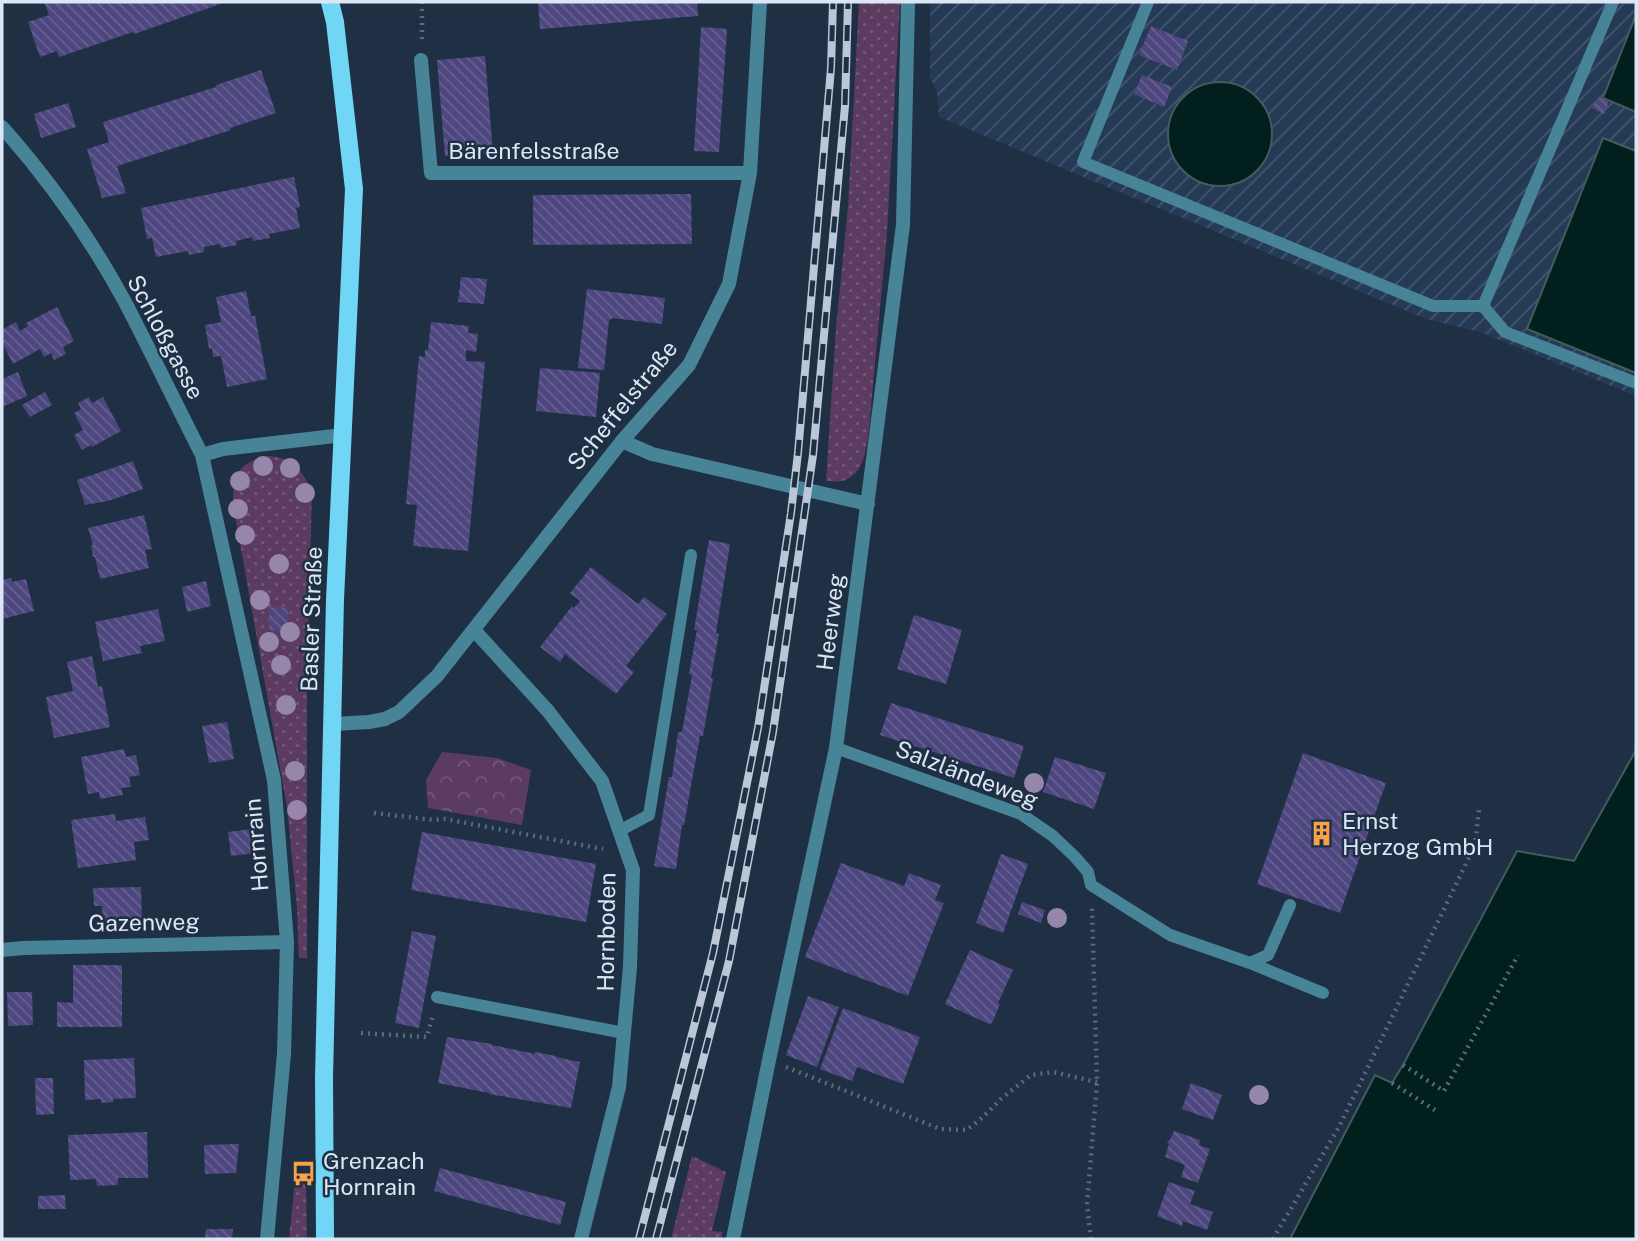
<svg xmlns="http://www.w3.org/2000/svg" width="1638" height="1241" font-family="'Public Sans',sans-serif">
<defs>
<pattern id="industrial-furrows" width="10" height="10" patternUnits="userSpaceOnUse" patternTransform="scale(1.75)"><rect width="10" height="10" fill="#253a55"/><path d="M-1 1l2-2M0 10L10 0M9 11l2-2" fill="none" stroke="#44566e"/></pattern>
<pattern id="grass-dots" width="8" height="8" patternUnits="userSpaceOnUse" patternTransform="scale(1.75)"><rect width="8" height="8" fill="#5b3c60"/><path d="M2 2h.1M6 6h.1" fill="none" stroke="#725877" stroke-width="1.8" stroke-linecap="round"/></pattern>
<pattern id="park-crowns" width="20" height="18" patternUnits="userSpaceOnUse" patternTransform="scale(1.75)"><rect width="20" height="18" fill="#5b3c60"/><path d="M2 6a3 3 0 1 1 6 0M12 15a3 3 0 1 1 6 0" fill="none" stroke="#725877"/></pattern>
<pattern id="building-back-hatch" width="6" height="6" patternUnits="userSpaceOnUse" patternTransform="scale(1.75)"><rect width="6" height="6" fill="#4e467f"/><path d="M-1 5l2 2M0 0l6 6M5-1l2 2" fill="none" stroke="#676192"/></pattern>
</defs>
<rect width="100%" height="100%" fill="#1f3045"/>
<path fill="url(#industrial-furrows)" d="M930 2H1636V396L1480 332 1426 319 939 117 937 92 930 77Z"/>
<path fill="url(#grass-dots)" d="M859 2H900L887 232 869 429C866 448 865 474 843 481 838 482 831 481 826 481L836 328 848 207Z
M268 456C294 458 301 469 312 491L307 680V958H299L297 907 287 807 233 504C233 475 238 462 268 456Z
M692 1156 726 1172 712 1231 722 1232V1239H671Z
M295 1182 306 1183 307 1239H289Z"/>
<path fill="url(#park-crowns)" d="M442 752 497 758 531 770 522 825 428 808 426 780Z"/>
<path fill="#01201d" stroke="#435c5e" stroke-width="2" d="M1636 15V112L1603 98Z
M1168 134a52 52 0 1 1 104 0a52 52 0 1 1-104 0Z
M1603 138 1636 151V373L1527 329Z
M1636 750V1239H1290L1375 1075 1392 1083 1403 1065 1517 851 1574 861Z"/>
<path fill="url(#building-back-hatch)" d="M44 2H226L134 34 133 32 59 57 57 51 40 57 28 22 49 15Z
M538 2H697L698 16 540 29Z
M1151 26 1188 41 1177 70 1139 55Z
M701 27 727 29 719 152 694 151Z
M485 56 493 152 445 156 437 60Z
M261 70 276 113 230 128 231 130 209 137 117 166 126 193 102 198 87 149 109 142 103 122 216 87V85Z
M1142 75 1172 87 1164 107 1134 94Z
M1600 97 1609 101 1604 114 1592 108 1595 102 1597 103Z
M68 103 76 127 41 138 34 114Z
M294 177 300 207 296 208 300 228 269 234 270 238 253 241 252 237 236 241 237 245 221 248 220 244 204 247V252L189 255 188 251 156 257 152 238 147 239 141 208Z
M691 194 692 244 533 245V195Z
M461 277 487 279 484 304 458 302Z
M587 289 665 298 662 324 613 318 609 320 604 370 578 368Z
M246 291 251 316H255L267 379 227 387 221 356 213 357 212 348 209 349 205 325 221 322 216 297Z
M57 307 74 341 63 347 66 354 54 360 51 353 44 357 40 349 13 364 2 342 4 339 2 335V330L16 322 20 331 28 326 26 323Z
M431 322 469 326 468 333 478 334 476 352 466 350V361L485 362 468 551 413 546 417 505 406 504 419 356 425 357V350H428Z
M540 368 600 373 596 417 536 411Z
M18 372 27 396 2 407V379Z
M45 392 52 405 30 417 22 405Z
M89 397 92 403 103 397 121 431 92 447 91 445 82 450 74 435 83 430 74 413 81 409 78 403Z
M133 461 143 489 108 501 85 505 77 480Z
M144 515 152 549 145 550 149 568 100 579 95 557H93L91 545H93L88 528Z
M709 540 730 544 716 633 719 634 711 678 713 679 703 736H700L684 825H682L676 869 654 866 669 777H672L678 732H682L692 675 689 674 697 630H694Z
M591 567 638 604 644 597 667 614 626 666 634 672 616 694 565 654 560 662 540 647 572 606 574 608 580 601 570 593Z
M11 578 12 582 26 579 34 611 2 619V580Z
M206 581 211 606 187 612 182 587Z
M269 607 288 608 287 631 269 630Z
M158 609 165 641 140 646 142 653 103 661 95 622Z
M914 615 962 630 946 684 897 669Z
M92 656 98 687 102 686 110 727 54 738 46 697 73 691 67 662Z
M891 703 1024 746 1014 778 880 735Z
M227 722 234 759 209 763 202 726Z
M124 749 126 757 136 755 140 775 129 777 131 787 121 788 123 795 100 799 99 792 88 794 81 757Z
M1303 753 1386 783 1340 913 1257 884Z
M1055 757 1106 773 1094 809 1043 792Z
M115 814 116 821 145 817 149 840 134 842 136 860 78 868 71 820Z
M252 829 255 853 231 856 228 832Z
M422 832 596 864 586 922 411 890Z
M1001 854 1028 864 1003 933 976 923Z
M841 863 904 886 909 873 941 885 935 900 944 903 908 996 805 957Z
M141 887 142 923 103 924 102 906H94L93 888Z
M1022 902 1045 910 1041 923 1018 914Z
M412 931 436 936 419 1028 395 1023Z
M970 950 1013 970 998 1003 1000 1004 992 1023 989 1024 945 1004Z
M73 965H122V1027H57V1002L73 1003Z
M7 992H32L33 1025 8 1026Z
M808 996 839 1007 817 1067 786 1055Z
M843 1008 920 1037 903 1084 857 1067 852 1081 820 1069Z
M447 1037 492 1044V1045L535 1054V1052L556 1056V1057L580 1062 571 1108 489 1094V1093L438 1083Z
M134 1058 136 1098 113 1099V1102L101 1103V1099L85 1100 84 1060Z
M35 1078H53L54 1114 36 1115Z
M1191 1083 1222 1095 1213 1120 1182 1109Z
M1174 1131 1200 1140 1199 1145 1210 1149 1198 1183 1181 1177 1185 1165 1165 1157 1169 1144 1167 1143 1169 1140H1170Z
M147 1132 148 1178H118V1185L97 1186 96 1179 70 1180 68 1135Z
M239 1144 236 1173 205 1174 204 1145Z
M440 1168 566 1202 560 1225 434 1191Z
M1169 1182 1195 1191 1190 1204 1213 1212 1207 1230 1183 1221 1182 1226 1157 1216Z
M65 1195 66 1209H38V1196Z
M206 1229H233L232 1239H205Z"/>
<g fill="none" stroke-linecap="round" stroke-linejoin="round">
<path stroke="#5b6a7d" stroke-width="4.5" stroke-dasharray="2 5" stroke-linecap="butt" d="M422 39V2
M374 813 434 820 445 819 603 849
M361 1033 427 1037 433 1015
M1403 1065 1444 1091 1518 955
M786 1067 940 1129 967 1130 983 1117 1002 1098 1031 1075 1053 1072 1097 1082
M1392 1083 1435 1110
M1091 1239 1087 1205 1097 1082 1092 908
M1273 1239 1339 1127 1475 845 1479 810"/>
<path stroke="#488497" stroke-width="12" d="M1148 2 1083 162 1433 306H1483L1505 332 1636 383
M1483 306 1613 2
M836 748 1021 814 1053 836 1075 857 1088 872 1091 885 1170 935 1250 963 1323 993
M619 831 649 815 691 555
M1250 963 1268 955 1290 905
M437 997 624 1033"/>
<path stroke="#488497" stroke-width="14" d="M421 60 431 173H750
M2 127C49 180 91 239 125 302 151 352 176 404 202 455L223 449 343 435
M622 441 652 454 868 504
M202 455 274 780 287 942 284 1054 267 1239
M474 630 548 711 602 781 633 870 630 967 619 1087 581 1239
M333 724 369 722 385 719 399 712 437 676 622 441 689 365 729 284 750 173 760 2
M2 950 23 948 287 942
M733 1239 769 1060 836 748 903 225 908 2"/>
<path stroke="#71d5f5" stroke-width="18" d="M325 1239 324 1078 335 600 354 189 335 22 330 2"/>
<defs>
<path id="rail" d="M639 1239 713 953 758 728 791 513 798 453 831 68 833 2
M656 1239 729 961 773 732 813 455 845 106 848 2"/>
</defs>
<use href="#rail" stroke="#bbc7d6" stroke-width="8"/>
<use href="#rail" stroke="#1f3045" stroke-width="5" stroke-dasharray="16" stroke-linecap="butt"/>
</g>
<g fill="#9687aa">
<circle cx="263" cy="466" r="10"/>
<circle cx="290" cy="468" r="10"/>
<circle cx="240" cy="481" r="10"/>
<circle cx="305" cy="493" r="10"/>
<circle cx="238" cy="509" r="10"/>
<circle cx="245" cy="535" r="10"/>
<circle cx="279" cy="564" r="10"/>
<circle cx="260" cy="600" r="10"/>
<circle cx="290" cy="632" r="10"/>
<circle cx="269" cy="642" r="10"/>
<circle cx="281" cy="665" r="10"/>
<circle cx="286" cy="705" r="10"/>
<circle cx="295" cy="771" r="10"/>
<circle cx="1034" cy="783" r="10"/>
<circle cx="297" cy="810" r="10"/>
<circle cx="1057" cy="918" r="10"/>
<circle cx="1259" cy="1095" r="10"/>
</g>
<defs>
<symbol id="building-bare" viewBox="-9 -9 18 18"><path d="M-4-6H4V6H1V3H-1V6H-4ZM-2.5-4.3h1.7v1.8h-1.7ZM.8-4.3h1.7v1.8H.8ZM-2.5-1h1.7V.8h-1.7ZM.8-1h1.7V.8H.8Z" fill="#f7a148" stroke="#1f3045" stroke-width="2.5" paint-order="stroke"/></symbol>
<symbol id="bus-bare" viewBox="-9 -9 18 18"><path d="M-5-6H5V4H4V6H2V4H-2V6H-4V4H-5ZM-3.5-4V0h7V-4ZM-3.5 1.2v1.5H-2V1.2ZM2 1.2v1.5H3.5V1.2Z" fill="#f7a148" stroke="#1f3045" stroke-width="2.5" paint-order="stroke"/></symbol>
</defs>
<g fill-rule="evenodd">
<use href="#building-bare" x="1304" y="816" width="35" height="35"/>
<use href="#bus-bare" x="286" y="1156" width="35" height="35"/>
</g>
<g text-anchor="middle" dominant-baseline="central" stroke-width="5" stroke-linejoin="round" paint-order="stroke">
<g font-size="23" fill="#dce7f5" stroke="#1f3045">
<text x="534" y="150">Bärenfelsstraße</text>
<text transform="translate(166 337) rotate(62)">Schloßgasse</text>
<text transform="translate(622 405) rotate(-51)">Scheffelstraße</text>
<text transform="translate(311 619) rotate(-88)">Basler Straße</text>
<text transform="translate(830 622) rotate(-83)">Heerweg</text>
<text transform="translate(967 774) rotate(21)">Salzländeweg</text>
<text transform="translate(256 845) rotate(-95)">Hornrain</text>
<text transform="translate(144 922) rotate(-1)">Gazenweg</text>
<text transform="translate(606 932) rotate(-89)">Hornboden</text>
</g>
<g font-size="23" fill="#dce7f5" stroke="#1f3045" text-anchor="start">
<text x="1342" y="820">Ernst<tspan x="1342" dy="26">Herzog GmbH</tspan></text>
<text x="323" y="1160">Grenzach<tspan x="323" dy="26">Hornrain</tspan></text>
</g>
</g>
<rect width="1638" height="1241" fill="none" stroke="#dce7f5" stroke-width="7"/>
</svg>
